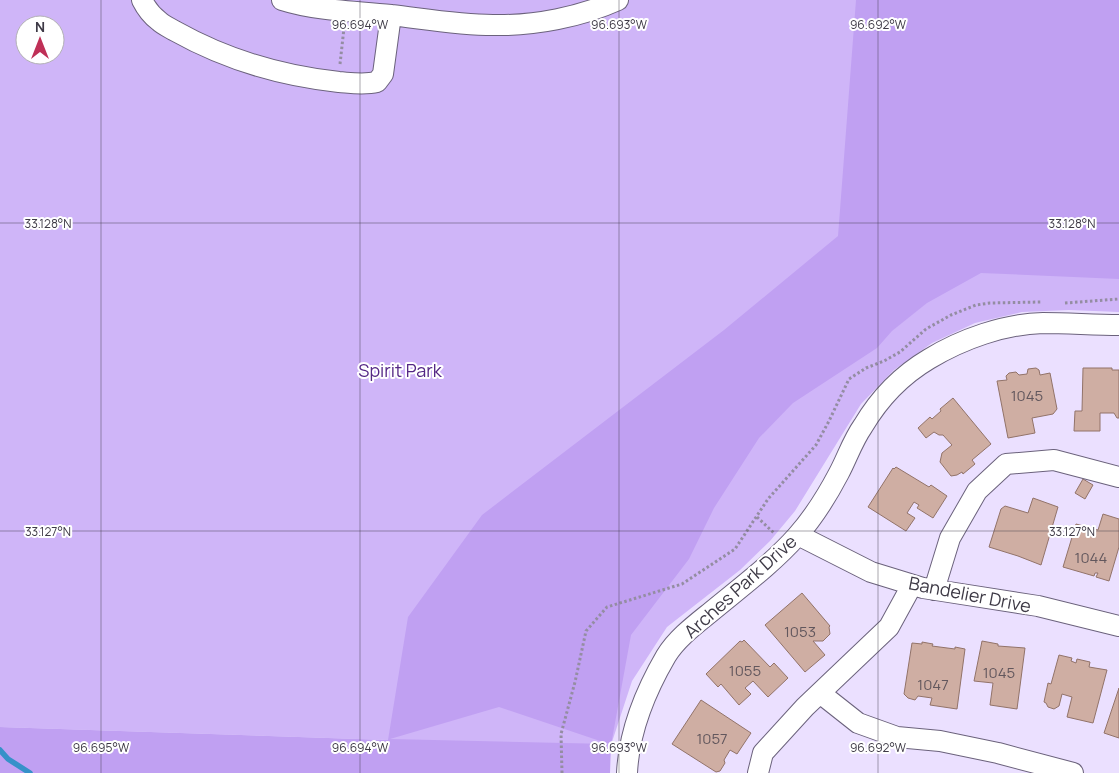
<svg xmlns="http://www.w3.org/2000/svg" width="1119" height="773" font-family="Manrope,sans-serif">
<rect width="100%" height="100%" fill="#ebe0ff"/>
<path fill="#cfb5f8" fill-rule="evenodd" d="M0 0H1119V312L1069 310 1022 312 975 323 932 343 894 370 861 404 795 511 770 541 740 570 667 627 632 681 611 745 388 740 0 727ZM25 25H55V55H25Z"/>
<path fill="#c0a0f2" fill-rule="evenodd" d="M856 0H1119V279L981 273 927 303 892 331 877 348 793 403 759 438 714 508 689 559 631 635 611 745 610 773H0V727L388 740 408 617 482 515 724 330 838 236ZM499 707 609 744 390 739Z"/>
<g fill="none" stroke-linecap="round" stroke-linejoin="round">
<path stroke="#3691c9" stroke-width="5.5" d="M0 750 8 759 30 773"/>
</g>
<path fill="#cfaea3" stroke="#927369" d="M1036 368 1039 370 1040 375 1050 373 1057 409 1053 414 1032 418 1035 433 1008 438 997 381 1007 380 1006 376 1009 373 1016 372 1019 375 1027 374 1028 369Z
M1083 368H1112V370H1119V418H1117L1114 413H1100V431H1074L1075 411H1082Z
M953 398 991 444 972 460 975 464 963 474 962 472 957 475 951 476 940 462 942 453 952 445 943 435H939L934 432 926 438 918 428 930 417 932 419 941 411 940 409Z
M896 467 929 487 931 485 947 496 933 518 917 508 919 505 914 502 907 513 915 518 906 531 868 507 893 468 894 469Z
M1083 479 1093 485 1085 499 1075 493Z
M1033 498 1058 507 1041 565 1018 556 989 547 1001 509 1005 506 1028 513Z
M1103 514 1119 519V547L1109 581 1096 577 1098 573H1095L1094 576 1063 567 1076 524 1098 530Z
M802 593 830 626 829 627 830 634 823 641H813L825 655 805 672 765 625Z
M744 640 770 667 774 663 788 678 768 697 753 681 745 688 751 694 739 705 721 684 718 687 706 674 740 641 742 642Z
M982 641 998 644V646L1025 648 1017 709 990 705 993 683 974 681Z
M922 642 933 644 932 646 955 649V647L965 649 957 709 930 705 932 698 918 696 915 700 908 698 904 694 912 643 922 644Z
M1059 655 1072 658 1071 661 1076 663 1077 659 1090 662 1089 667 1107 670 1093 723 1067 717 1072 697 1062 694 1059 706 1054 709 1048 707 1046 703 1044 702 1048 683 1051 684Z
M1119 688V738L1104 733Z
M701 700 751 733 737 754 730 750 724 760 725 763 720 771 716 772 672 744Z"/>
<g fill="none" stroke-linecap="round" stroke-linejoin="round">
<defs>
<path id="minor" d="M142 0C146 8 151 15 159 21 163 25 170 28 175 31 225 59 282 76 339 82 352 83 364 85 377 82L383 74 391 15
M282 0C317 11 354 11 391 15 425 19 459 25 493 25 535 26 580 17 618 0
M798 535 871 572 923 588 1038 606 1119 626
M934 590 950 538 977 491 1006 464 1054 460 1119 477
M820 693 858 723 897 737 940 741 998 753 1073 773
M627 773C629 731 645 692 666 656 677 638 696 624 712 611 741 587 772 564 797 536 813 518 828 494 839 473 847 458 853 440 863 426 879 399 902 375 929 359 962 339 1004 324 1043 323 1068 323 1094 325 1119 325
M758 773 763 753 805 707 889 627 912 585"/>
</defs>
<use href="#minor" stroke="#6b627c" stroke-width="22"/>
<path stroke="#948da2" stroke-width="3" stroke-dasharray="2.5 2.5" stroke-linecap="butt" d="M340 64 344 28
M1065 303 1119 299
M757 517 775 534
M562 773 561 734 575 682 586 631 607 607 682 584 735 549 768 499 816 445 829 421 849 379 866 368 884 361 900 352 926 329 951 315 976 305 990 303 1041 302"/>
<use href="#minor" stroke="#fff" stroke-width="20"/>
</g>
<path fill="none" stroke="#3e3a46" stroke-width="1" stroke-opacity="0.45" d="M101 0V773M360 0V773M619 0V773M878 0V773M0 223H1119M0 531H1119"/>
<g text-anchor="middle" dominant-baseline="central" stroke-width="4" stroke-linejoin="round" paint-order="stroke">
<g font-size="15" fill="#62575d">
<text x="1027" y="395">1045</text>
<text x="1091" y="557">1044</text>
<text x="800" y="631">1053</text>
<text x="745" y="670">1055</text>
<text x="999" y="672">1045</text>
<text x="933" y="684">1047</text>
<text x="712" y="738">1057</text>
</g>
<g font-size="18" fill="#542785" stroke="#fff">
<text x="400" y="370">Spirit Park</text>
</g>
<g font-size="18" fill="#3e3a46" stroke="#fff">
<text transform="translate(740 586) rotate(-42)">Arches Park Drive</text>
<text transform="translate(970 594) rotate(11)">Bandelier Drive</text>
</g>
</g>
<g font-size="12" text-anchor="middle" fill="#3e3a46" stroke="#fff" stroke-width="4" stroke-linejoin="round" paint-order="stroke">
<text x="360" y="29">96.694°W</text>
<text x="619" y="29">96.693°W</text>
<text x="878" y="29">96.692°W</text>
<text x="48" y="228">33.128°N</text>
<text x="1072" y="228">33.128°N</text>
<text x="48" y="536">33.127°N</text>
<text x="1072" y="536">33.127°N</text>
<text x="101" y="752">96.695°W</text>
<text x="360" y="752">96.694°W</text>
<text x="619" y="752">96.693°W</text>
<text x="878" y="752">96.692°W</text>
</g>
<g transform="translate(40 40)"><circle r="24" fill="#ffffff" stroke="#b2b0b5"/>
<path d="M0-4L9 19L0 12L-9 19Z" fill="#bf3057"/>
<text y="-8" font-size="14" font-weight="bold" text-anchor="middle" fill="#3e3a46">N</text>
</g>
</svg>
